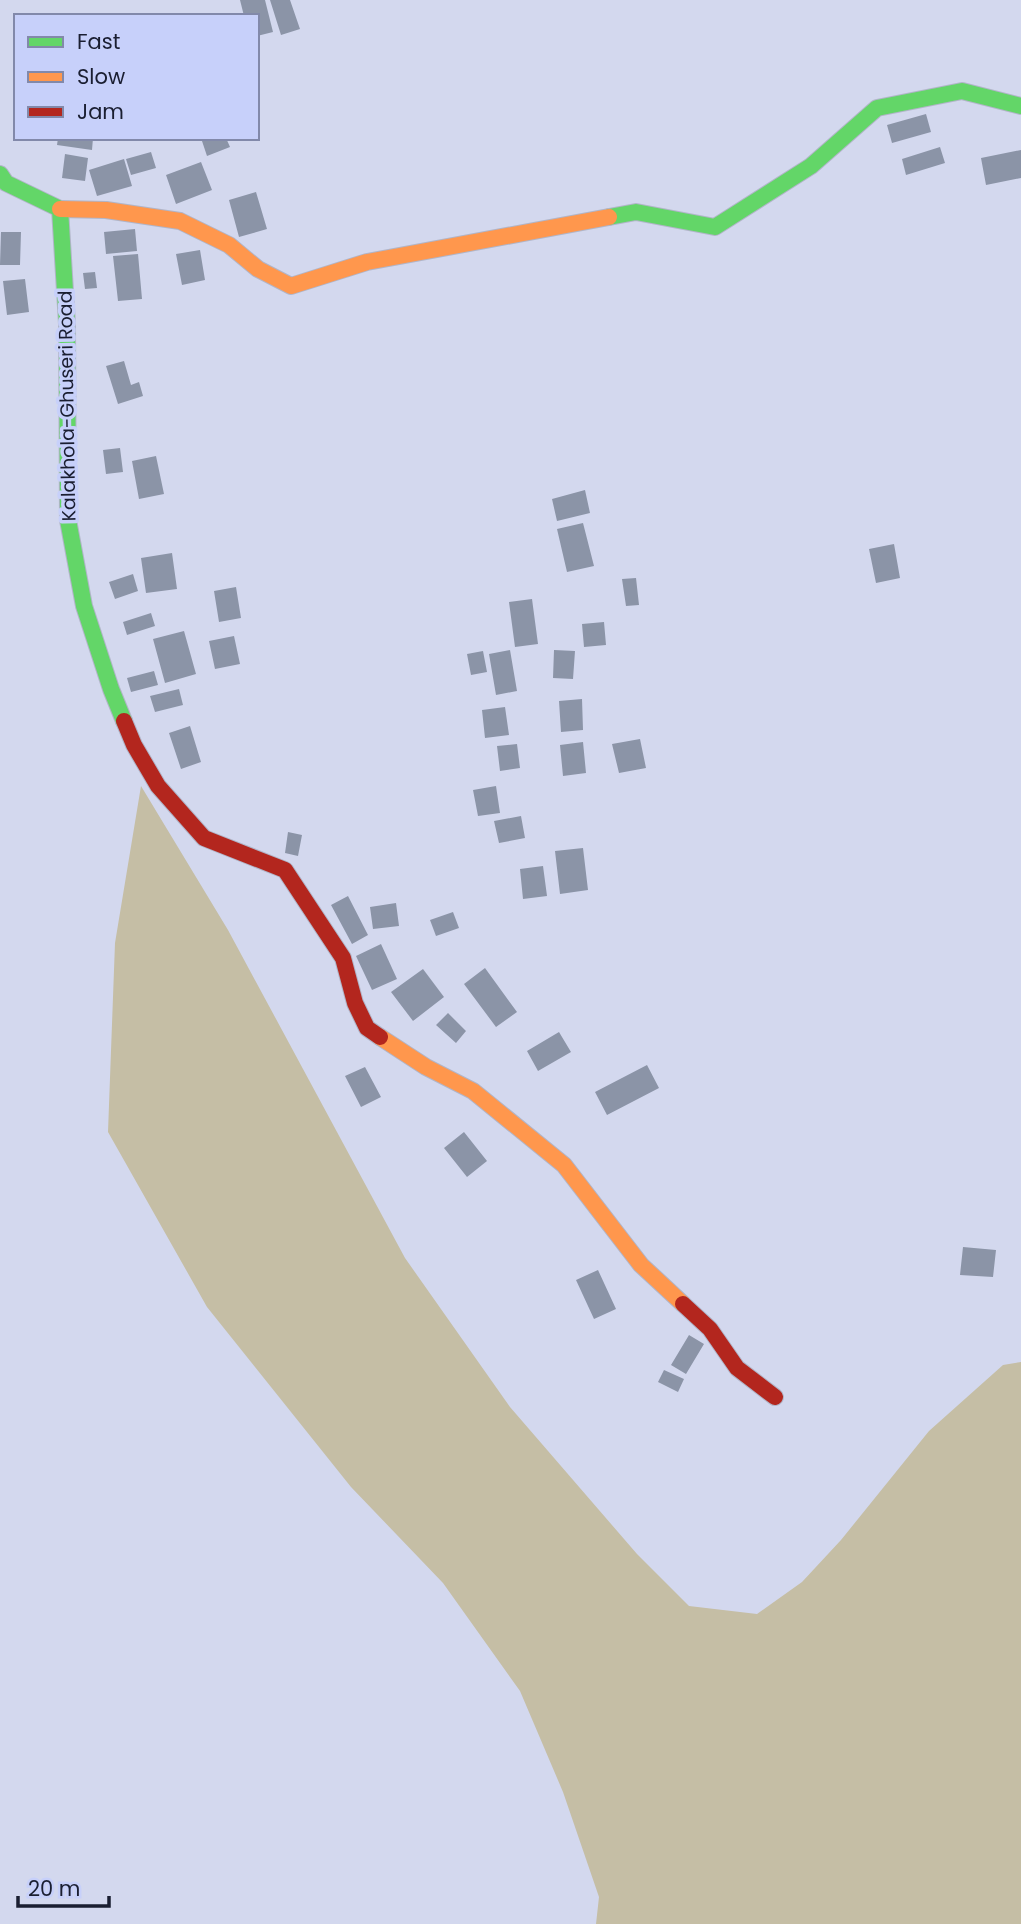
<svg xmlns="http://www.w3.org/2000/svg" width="1021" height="1924" font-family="Poppins,sans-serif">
<rect width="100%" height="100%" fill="#d3d8ee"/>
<path fill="#c5bea5" d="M141 786 228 930 405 1258 510 1407 637 1554 689 1606 757 1614 802 1582 841 1540 929 1431 1003 1365 1021 1362V1924H596L599 1897 563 1792 520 1691 443 1583 351 1487 207 1307 108 1132 115 943Z"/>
<path fill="#8b94a7" d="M240 0H265L273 32 257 36V16H244Z
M270 0H290L300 29 281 35Z
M926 114 931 132 892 143 887 125Z
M58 138H93L92 150 57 145Z
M201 138H226L230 147 207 156Z
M940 147 945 163 906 175 902 159Z
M1021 150V178L986 185 981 158Z
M151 152 156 168 131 175 126 159Z
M65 154 88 158 85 181 62 178Z
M124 159 132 186 97 196 89 170Z
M201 162 212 190 176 204 166 175Z
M256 192 267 229 239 237 229 200Z
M135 229 137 251 106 254 104 232Z
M1 232H21L20 265H0Z
M200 250 205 280 182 285 176 254Z
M138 254 142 299 118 301 113 256Z
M95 272 97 288 85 289 83 273Z
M25 279 29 312 7 315 3 281Z
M124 361 131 385 139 382 143 396 118 404 106 366Z
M120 448 123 472 106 474 103 450Z
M156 456 164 494 139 499 132 461Z
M585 490 590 513 557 521 552 499Z
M583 523 594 566 567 572 557 529Z
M894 544 900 578 876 583 869 549Z
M172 553 177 589 146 593 141 558Z
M133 574 138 591 115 599 109 582Z
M636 578 639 605 626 606 622 579Z
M236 587 241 618 219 622 214 591Z
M532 599 538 644 515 647 509 602Z
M151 613 155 626 127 635 123 622Z
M604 622 606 645 584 647 582 624Z
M184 631 196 674 165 683 153 639Z
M234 636 240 664 215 669 209 641Z
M510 650 517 691 496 695 489 654Z
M554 650 575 651 573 679 553 678Z
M483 651 487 672 471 675 467 654Z
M154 671 158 685 131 692 127 678Z
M179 689 183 705 155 712 150 696Z
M582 699 583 730 561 732 559 701Z
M505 707 509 735 485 738 482 710Z
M190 726 201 762 181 769 169 733Z
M640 739 646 768 619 773 612 744Z
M583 742 586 773 563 776 560 745Z
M517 744 520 768 500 771 497 746Z
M496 786 500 813 478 816 473 790Z
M521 816 525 838 499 843 494 821Z
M288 832 302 835 298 856 285 853Z
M583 848 588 890 560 894 555 851Z
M543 866 547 896 523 899 520 869Z
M348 896 368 935 352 944 331 905Z
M396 903 399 926 373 929 370 907Z
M453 912 459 928 436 936 430 920Z
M381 944 397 979 372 990 356 956Z
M485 968 517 1012 496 1027 464 984Z
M423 969 444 997 413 1021 391 992Z
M448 1013 466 1031 456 1043 436 1025Z
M559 1032 571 1052 538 1071 527 1051Z
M647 1065 659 1088 607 1115 595 1092Z
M365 1067 381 1097 361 1107 345 1076Z
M464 1132 487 1161 467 1177 444 1148Z
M963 1247 996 1250 993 1277 960 1275Z
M598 1270 616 1309 594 1319 576 1280Z
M689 1335 704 1344 686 1374 671 1365Z
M664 1370 684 1379 678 1392 658 1382Z"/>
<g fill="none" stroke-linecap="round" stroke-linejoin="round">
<defs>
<path id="fast" d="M0 174 6 183 60 209 67 324 68 520 84 606 111 689 124 721
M609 217 636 212 715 227 811 166 877 108 962 91 1021 106"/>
<path id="slow" d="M60 209 106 210 180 221 229 245 258 269 291 286 367 262 609 217
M380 1037 426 1067 473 1091 564 1165 641 1265 683 1304"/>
<path id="jam" d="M124 721 134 745 158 786 204 838 285 870 343 958 355 1003 367 1028 380 1037
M683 1304 710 1329 737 1368 775 1397"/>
</defs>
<use href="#fast" stroke="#b1b5c8" stroke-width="18"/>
<use href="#slow" stroke="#b1b5c8" stroke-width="18"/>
<use href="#jam" stroke="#b1b5c8" stroke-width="18"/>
<use href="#fast" stroke="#63d668" stroke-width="16"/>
<use href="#slow" stroke="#ff974d" stroke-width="16"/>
<use href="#jam" stroke="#b3261e" stroke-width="16"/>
</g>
<g text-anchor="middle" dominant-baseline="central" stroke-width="7" stroke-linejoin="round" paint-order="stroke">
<g font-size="19" fill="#1a1e31" stroke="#c7d0fa">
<text transform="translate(67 406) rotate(-91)">Kalakhola-Ghuseri Road</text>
</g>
</g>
<rect x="14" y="14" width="245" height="126" fill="#c7d0fa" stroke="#8289aa" stroke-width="2"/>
<rect x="28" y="37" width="35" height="10" fill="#63d668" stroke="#8289aa" stroke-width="2"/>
<text x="77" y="49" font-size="21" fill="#1a1e31">Fast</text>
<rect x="28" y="72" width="35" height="10" fill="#ff974d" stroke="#8289aa" stroke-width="2"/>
<text x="77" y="84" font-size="21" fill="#1a1e31">Slow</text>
<rect x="28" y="107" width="35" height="10" fill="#b3261e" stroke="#8289aa" stroke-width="2"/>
<text x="77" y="119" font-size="21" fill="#1a1e31">Jam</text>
<path d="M18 1896v10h91v-10" fill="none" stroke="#1a1e31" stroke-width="3.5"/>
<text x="28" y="1896" font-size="21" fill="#1a1e31" stroke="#c7d0fa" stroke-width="5" paint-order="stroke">20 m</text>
</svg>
